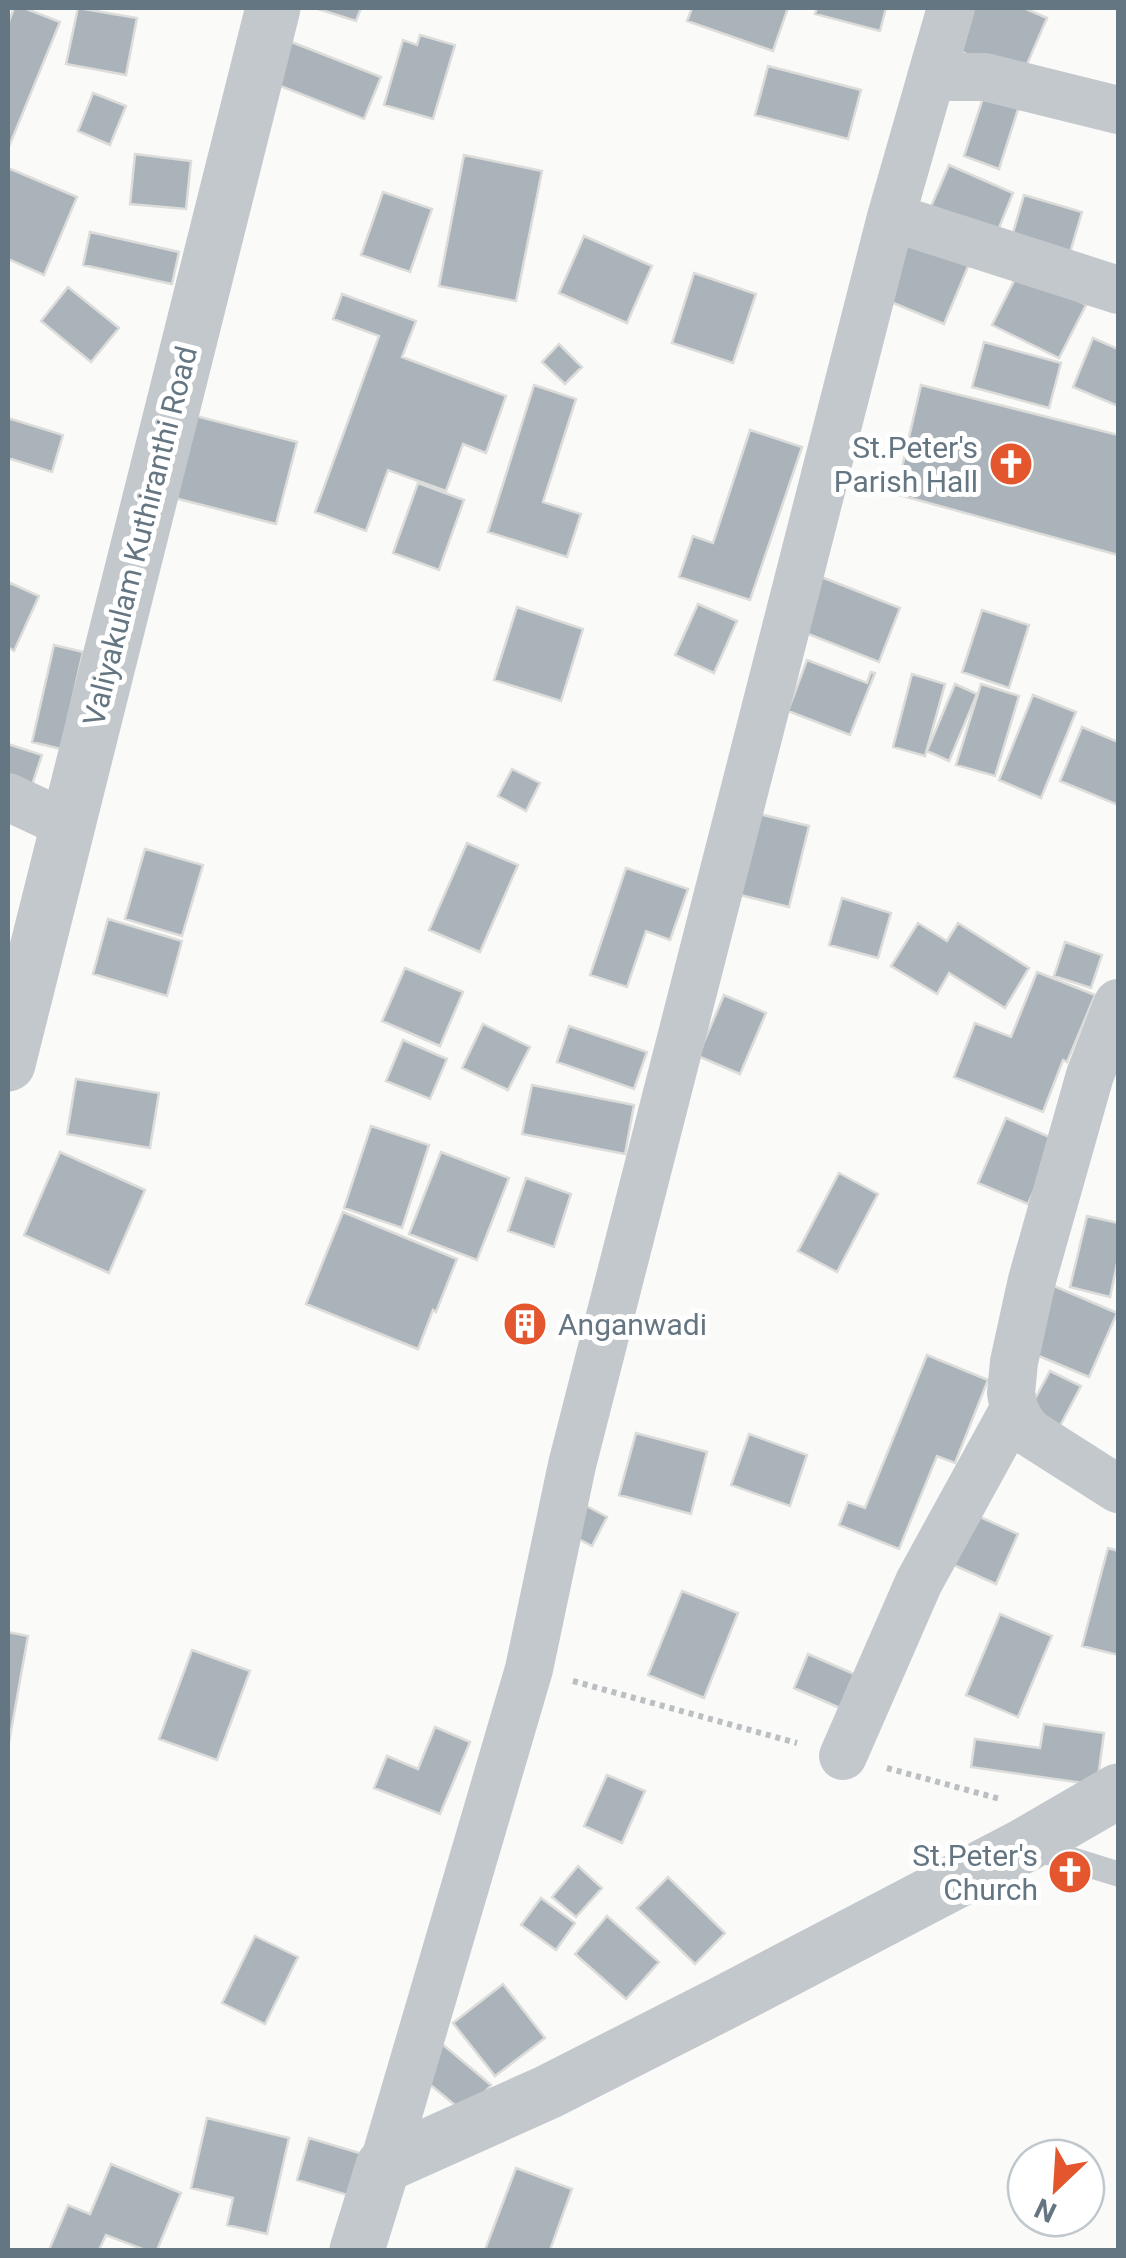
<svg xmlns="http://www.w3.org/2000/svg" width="1126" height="2258" font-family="Roboto,sans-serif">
<rect width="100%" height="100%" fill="#fafaf8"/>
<path fill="#aab3b9" stroke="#dcdcda" stroke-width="2.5" d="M14 8H24L60 22 8 149V24Z
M78 8 137 18 126 75 66 64Z
M315 8H361L356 21Z
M692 8H788L773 51 687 21Z
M817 8H886L880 31 815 14Z
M966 8H1024L1047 18 1021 78 948 46Z
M420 35 455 45 433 119 384 105 403 40 417 45Z
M289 41 381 77 364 119 273 83Z
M768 66 861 90 848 139 755 115Z
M985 92 1020 103 999 169 964 156Z
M93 93 126 106 110 145 78 131Z
M135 154 191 161 186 209 130 204Z
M464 155 542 171 516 301 439 286Z
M949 165 1013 193 995 238 929 211Z
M8 168 77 197 44 275 8 259Z
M383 192 432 209 410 272 361 255Z
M1024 195 1082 212 1066 266 1008 250Z
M907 230 972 257 944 324 879 297Z
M90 232 179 252 172 284 83 265Z
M584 236 652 266 627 323 559 293Z
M1019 271 1086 305 1059 358 992 325Z
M694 273 756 294 733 363 672 343Z
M68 287 119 328 91 362 41 321Z
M342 294 416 321 402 357 506 396 486 453 463 444 446 491 388 470 366 531 315 512 379 336 333 319Z
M1093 338 1118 349V406L1073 387Z
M984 342 1061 363 1049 408 972 387Z
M559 344 582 367 565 384 542 362Z
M534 385 576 399 543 502 581 514 567 557 488 532Z
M921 385 1118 435V555L896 494Z
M192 415 297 442 276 524 171 497Z
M8 418 63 435 52 472 8 458Z
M750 430 802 447 750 600 679 577 693 536 713 543Z
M418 483 464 500 439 570 393 553Z
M819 576 900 608 879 662 798 630Z
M8 582 39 596 14 651 8 647Z
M698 604 737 621 714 673 675 655Z
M517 607 583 629 561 701 494 680Z
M982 610 1029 625 1009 688 962 672Z
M54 645 83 652 61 749 32 742Z
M807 660 867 683 871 672 875 673 850 735 788 711Z
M912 674 945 684 925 756 893 747Z
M955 684 977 694 949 761 927 751Z
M981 684 1019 696 995 776 956 765Z
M1033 695 1076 712 1041 798 999 780Z
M1082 727 1118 742V805L1060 781Z
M8 744 42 755 29 794 8 787Z
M512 769 540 783 526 811 498 796Z
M747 811 809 826 789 907 728 892Z
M467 843 518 865 480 952 429 930Z
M145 849 203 865 182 936 125 919Z
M626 868 688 889 670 940 646 931 627 987 590 975Z
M842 898 891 913 878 958 829 945Z
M108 919 182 941 167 996 93 974Z
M918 923 947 941 958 923 1029 968 1005 1008 949 973 937 994 891 966Z
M1065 942 1102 955 1091 988 1054 976Z
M405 968 463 992 440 1046 382 1021Z
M1037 972 1095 995 1067 1062 1063 1060 1043 1112 954 1077 975 1023 1011 1037Z
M724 995 766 1013 740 1074 698 1056Z
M483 1024 530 1047 508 1090 462 1068Z
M569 1026 647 1052 634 1089 557 1062Z
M403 1040 447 1059 430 1099 386 1081Z
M76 1079 159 1093 150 1148 67 1134Z
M532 1085 634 1105 625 1154 522 1134Z
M1006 1118 1056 1140 1028 1204 978 1183Z
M371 1126 429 1145 402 1228 344 1208Z
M60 1152 145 1190 109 1273 24 1235Z
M441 1152 509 1178 477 1260 409 1234Z
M839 1173 878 1194 837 1272 798 1251Z
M526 1178 571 1194 554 1247 508 1231Z
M343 1212 457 1259 436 1312 433 1310 418 1349 306 1304Z
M1087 1216 1118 1223V1259L1110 1297 1070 1287Z
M1054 1286 1117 1313 1089 1377 1027 1351Z
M520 1304 542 1317 533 1340 507 1330Z
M927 1355 988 1380 955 1463 937 1456 899 1549 839 1525 848 1502 865 1508Z
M1050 1371 1081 1386 1060 1426 1029 1410Z
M636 1433 707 1452 691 1514 619 1495Z
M749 1434 807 1455 790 1506 731 1485Z
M579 1502 607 1517 592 1546 564 1531Z
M969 1512 1018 1534 996 1584 947 1562Z
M1108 1548 1118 1551V1655L1082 1646Z
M682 1591 738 1613 704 1698 648 1675Z
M1000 1614 1052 1636 1018 1717 966 1695Z
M8 1632 28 1636 8 1748Z
M192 1650 250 1671 217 1760 159 1739Z
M808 1654 854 1674 840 1708 794 1688Z
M1044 1724 1104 1733 1097 1785 971 1767 975 1739 1040 1748Z
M435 1727 470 1742 440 1814 374 1788 387 1756 418 1769Z
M607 1775 645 1791 622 1843 584 1826Z
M578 1866 602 1888 576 1917 552 1897Z
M668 1877 725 1933 695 1964 637 1908Z
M541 1898 575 1923 556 1950 521 1925Z
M607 1916 659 1962 626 1999 575 1954Z
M255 1936 298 1957 265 2024 222 2003Z
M503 1984 545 2038 495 2076 453 2023Z
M441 2043 491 2085 466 2114 416 2073Z
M207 2118 289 2138 267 2234 227 2225 233 2198 191 2188Z
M309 2138 373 2157 361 2199 297 2180Z
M111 2164 181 2193 157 2250H145L106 2235 99 2250H49L68 2205 90 2214Z
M516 2168 572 2189 550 2250H485Z"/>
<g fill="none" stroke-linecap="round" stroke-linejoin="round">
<path stroke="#bbbfc2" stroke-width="6" stroke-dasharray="5 5" stroke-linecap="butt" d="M573 1681 797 1743
M887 1768 1000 1799"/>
<path stroke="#c3c8cc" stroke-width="25" d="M1028 1846 1118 1874"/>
<path stroke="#c3c8cc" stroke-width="48" d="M951 8 891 217 1118 290
M931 77H985L1118 110
M8 797 68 825
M1118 1003 1090 1075 1032 1280 1014 1362 1011 1393 1014 1409 1022 1424 1030 1433 1118 1489
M843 1756 919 1582 1014 1409
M383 2166 529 1669 572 1465 891 217"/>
<path stroke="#c3c8cc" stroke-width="55" d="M8 1064 273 8
M357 2250 383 2166 548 2092 725 2002 1025 1845 1118 1791"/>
</g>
<defs>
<symbol id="church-disc" viewBox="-11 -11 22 22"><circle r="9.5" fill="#e4572e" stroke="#fff"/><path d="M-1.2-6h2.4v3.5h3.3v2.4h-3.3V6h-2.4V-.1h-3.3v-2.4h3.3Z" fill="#fff"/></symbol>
<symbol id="building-disc" viewBox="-11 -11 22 22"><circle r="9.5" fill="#e4572e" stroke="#fff"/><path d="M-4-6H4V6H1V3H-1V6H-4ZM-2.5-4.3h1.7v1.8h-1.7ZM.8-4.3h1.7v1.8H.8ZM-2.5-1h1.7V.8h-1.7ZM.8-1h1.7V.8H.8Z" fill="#fff"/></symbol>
</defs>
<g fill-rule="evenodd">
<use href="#church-disc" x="986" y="439" width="50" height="50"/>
<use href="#building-disc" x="500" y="1299" width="50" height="50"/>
<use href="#church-disc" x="1045" y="1847" width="50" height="50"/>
</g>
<g text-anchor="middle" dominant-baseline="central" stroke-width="10" stroke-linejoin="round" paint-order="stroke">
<g font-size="30" fill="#657683" stroke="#fff" text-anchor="end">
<text x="978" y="447">St.Peter's<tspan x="978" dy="34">Parish Hall</tspan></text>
<text x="558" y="1324" text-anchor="start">Anganwadi</text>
<text x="1038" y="1855">St.Peter's<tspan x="1038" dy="34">Church</tspan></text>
</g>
<g font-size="30" fill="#657683" stroke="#fff">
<text transform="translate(140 536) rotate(-76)">Valiyakulam Kuthiranthi Road</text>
</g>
</g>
<rect width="1126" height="2258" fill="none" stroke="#657683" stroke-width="20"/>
<g transform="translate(1056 2188) rotate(205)"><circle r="48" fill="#ffffff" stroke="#c1c8cd" stroke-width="2.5"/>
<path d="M0-8L18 38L0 25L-18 38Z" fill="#e4572e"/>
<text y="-15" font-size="28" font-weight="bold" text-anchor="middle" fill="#657683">N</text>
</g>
</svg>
